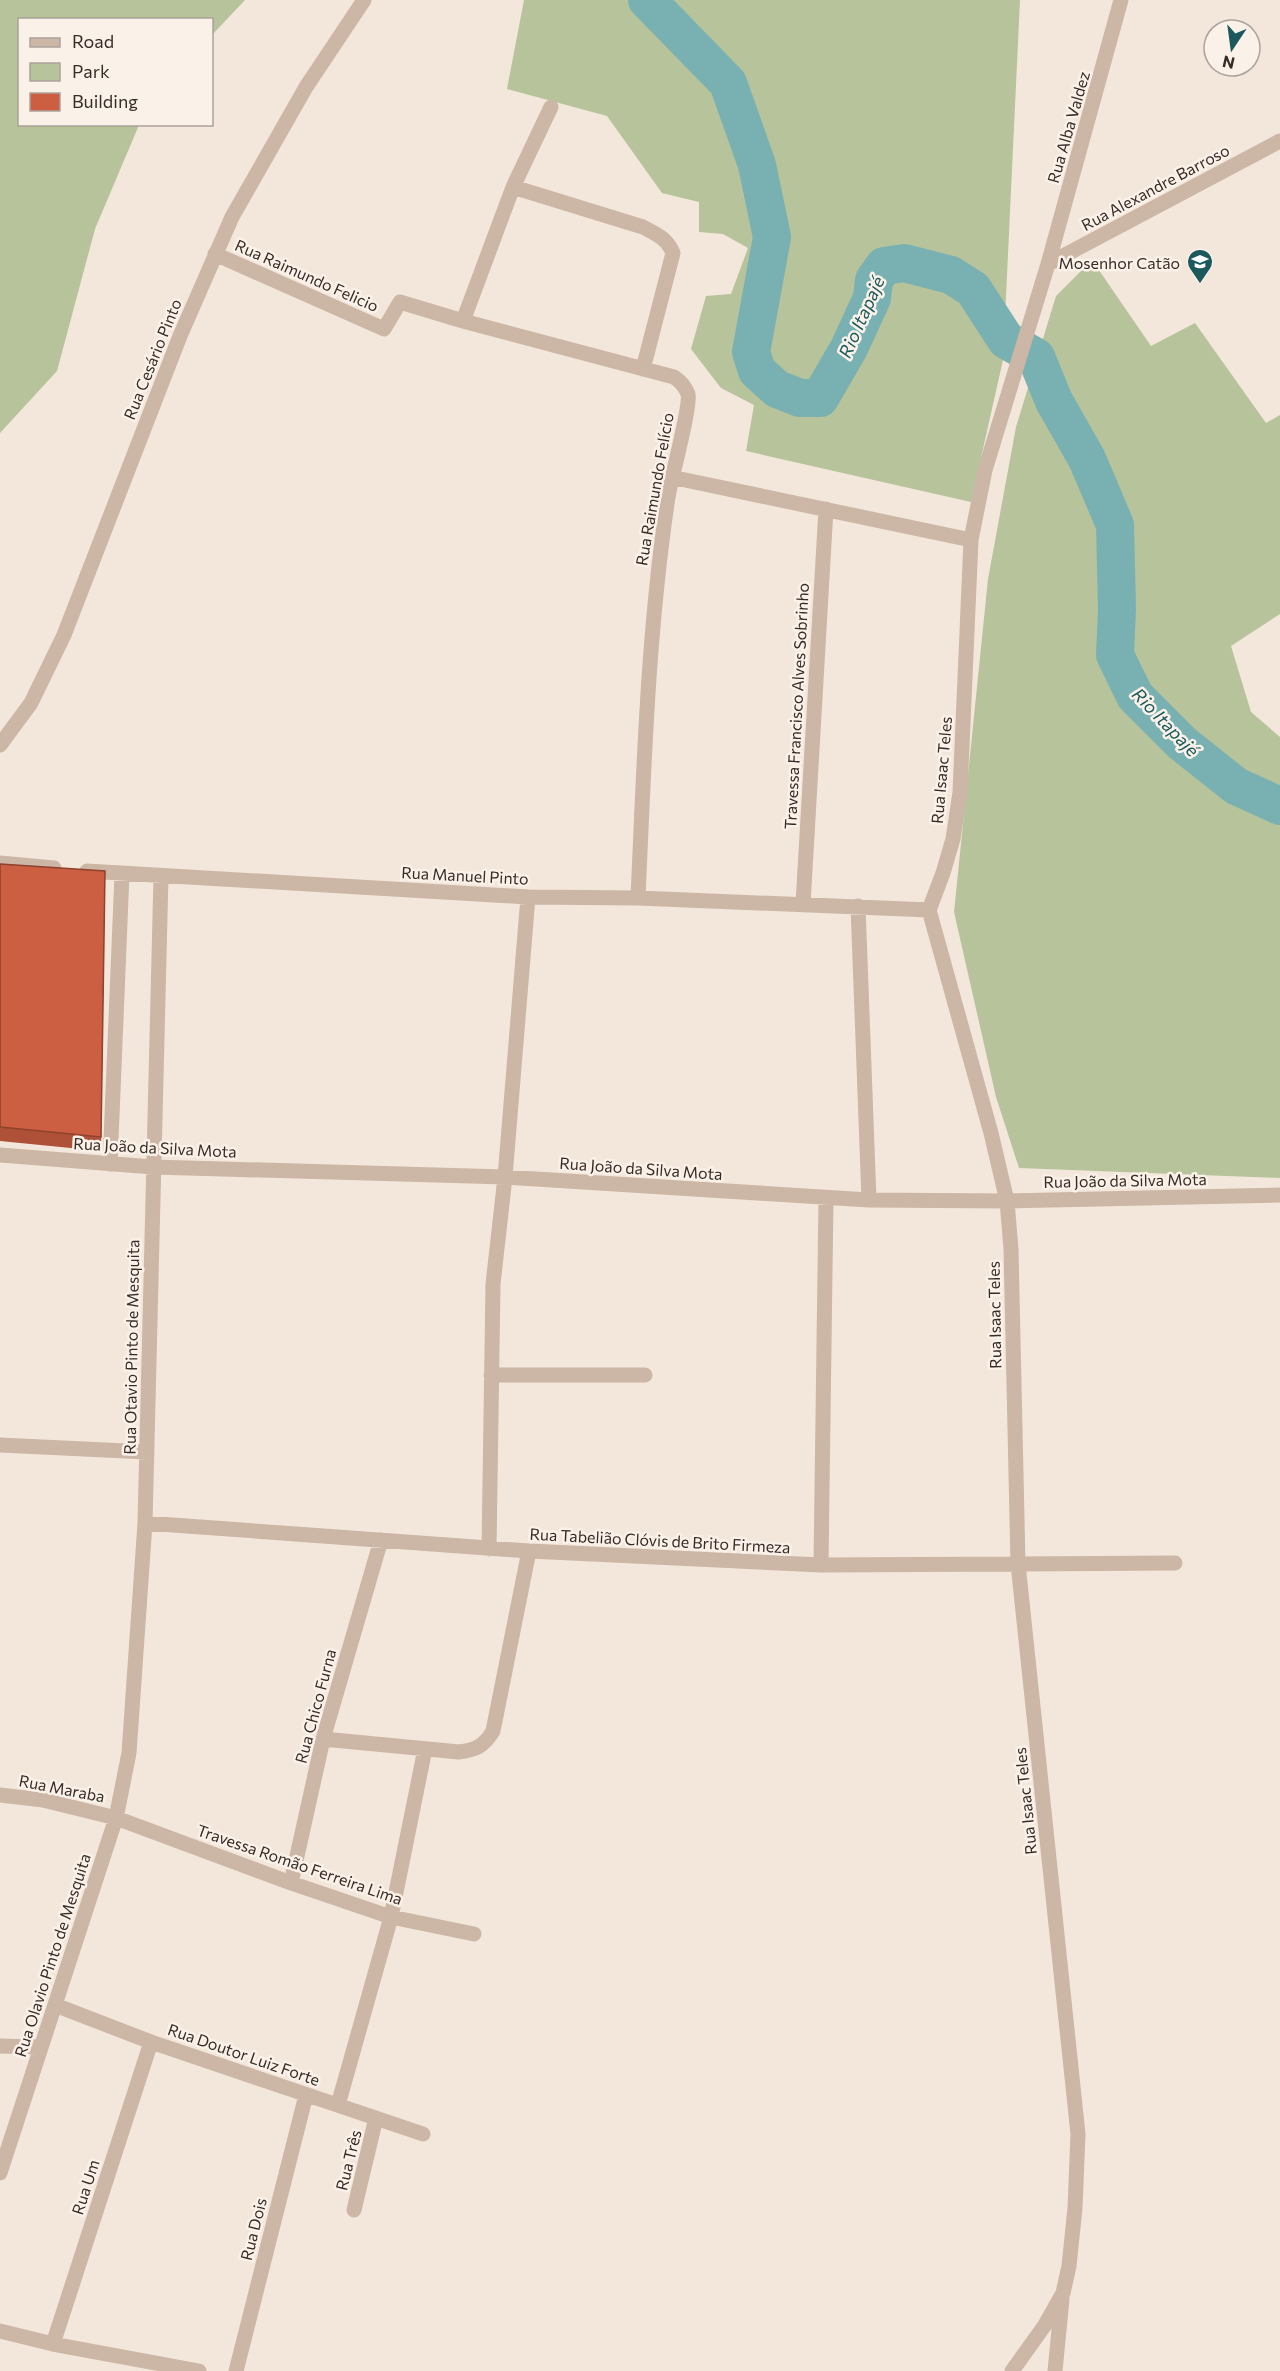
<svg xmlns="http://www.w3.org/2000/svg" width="1280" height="2371" font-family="Commissioner,sans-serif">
<rect width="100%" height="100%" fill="#f3e7db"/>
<path fill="#b7c39a" d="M0 0H245L212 35V20H20V124L139 125 95 229 57 371 0 433Z
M524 0H1020L1003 360 971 502 746 451 754 405 721 388 691 349 706 296 731 294 748 248 723 234 699 232V202L662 193 607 116 507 89Z
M1092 260 1151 346 1195 323 1266 423 1280 415V614L1231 646 1251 712 1280 737V1178L1019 1168 996 1097 954 912 988 579 1016 427 1056 296Z"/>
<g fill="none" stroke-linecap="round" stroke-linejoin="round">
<path stroke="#79b1b2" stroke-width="38" d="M647 0 728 83 757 165 772 237 751 352 757 371 777 389 800 398H820L849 348 872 298 874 280 884 266 904 263 951 275 973 289 1006 340 1036 357 1054 401 1087 459 1115 525 1117 609 1115 655 1135 696 1182 743 1236 786 1280 806"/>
<path stroke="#ccb6a6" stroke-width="15" d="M513 187 643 227C656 234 667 238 673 253L643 369
M215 254 384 329 400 302 463 321 674 377C680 381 685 386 688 394 691 406 671 479 668 497 648 630 644 764 638 898
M1048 264 1280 141
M463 321 513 187 551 107
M671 477 971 540
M0 745 31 703 64 635 180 336 232 217 306 87 364 0
M0 863 54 868
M87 871 528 897 638 898 929 910
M803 904 826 509
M858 906 869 1200
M0 1155 153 1167 505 1177 869 1200 1007 1201 1280 1195
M110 1164 122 874
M491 1375H645
M0 1445 147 1452
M145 1523 529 1551 821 1565 1175 1563
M489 1549 493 1284 505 1177 528 897
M821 1565 826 1198
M323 1739 459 1752C476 1750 484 1746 493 1731L529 1551
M0 1795 43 1800 116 1818 291 1883 391 1917 474 1934
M291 1883 323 1739 381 1540
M55 2005 151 2042 423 2134
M0 2046 40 2047
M338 2105 391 1917 425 1749
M0 2173 116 1818 129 1753 145 1523 161 876
M354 2210 376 2118
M0 2331 53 2344 199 2371
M53 2344 151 2042
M236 2371 306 2095
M1012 2371 1045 2325 1063 2293 1069 2266 1075 2208 1078 2134 1018 1564 1011 1249 1007 1201 991 1133 929 910 943 873 953 839 960 792 971 540 985 470 1048 264 1121 0
M1055 2371 1062 2299"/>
</g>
<path fill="#af5138" d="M0 864 105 871 101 1151 0 1141Z"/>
<path fill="#cc5e41" stroke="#8f422e" stroke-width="1.5" d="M0 864 105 871 101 1137 0 1127Z"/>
<defs>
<symbol id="school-pin" viewBox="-11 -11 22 30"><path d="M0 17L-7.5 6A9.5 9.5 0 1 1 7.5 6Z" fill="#1b595c" stroke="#faf1e8"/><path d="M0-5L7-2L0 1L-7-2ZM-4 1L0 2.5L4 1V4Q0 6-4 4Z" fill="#fff"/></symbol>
</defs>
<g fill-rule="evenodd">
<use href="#school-pin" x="1185" y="247" width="30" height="40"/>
</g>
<g text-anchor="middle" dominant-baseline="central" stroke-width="5" stroke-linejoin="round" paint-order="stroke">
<g font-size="16" fill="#382c28" stroke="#faf1e8">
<text transform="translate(1068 127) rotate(-74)">Rua Alba Valdez</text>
<text transform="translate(1155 187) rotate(-28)">Rua Alexandre Barroso</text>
<text transform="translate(307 275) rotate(24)">Rua Raimundo Felicio</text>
<text transform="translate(152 359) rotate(-68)">Rua Cesário Pinto</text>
<text transform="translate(654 489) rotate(-80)">Rua Raimundo Felício</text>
<text transform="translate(796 706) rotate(-87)">Travessa Francisco Alves Sobrinho</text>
<text transform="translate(941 770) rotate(-85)">Rua Isaac Teles</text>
<text transform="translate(465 875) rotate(3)">Rua Manuel Pinto</text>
<text transform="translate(155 1147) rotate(3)">Rua João da Silva Mota</text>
<text transform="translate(641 1168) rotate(4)">Rua João da Silva Mota</text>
<text transform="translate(1125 1180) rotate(-1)">Rua João da Silva Mota</text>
<text transform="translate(994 1315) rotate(-91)">Rua Isaac Teles</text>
<text transform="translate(131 1347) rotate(-89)">Rua Otavio Pinto de Mesquita</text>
<text transform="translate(660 1540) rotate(3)">Rua Tabelião Clóvis de Brito Firmeza</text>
<text transform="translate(315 1706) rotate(-75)">Rua Chico Furna</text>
<text transform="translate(62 1788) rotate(11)">Rua Maraba</text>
<text transform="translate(1025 1801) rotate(-96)">Rua Isaac Teles</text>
<text transform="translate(300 1864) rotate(19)">Travessa Romão Ferreira Lima</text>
<text transform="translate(52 1955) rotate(-72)">Rua Olavio Pinto de Mesquita</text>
<text transform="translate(244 2054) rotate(19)">Rua Doutor Luiz Forte</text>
<text transform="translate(348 2160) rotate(-76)">Rua Três</text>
<text transform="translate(85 2187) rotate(-72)">Rua Um</text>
<text transform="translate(253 2229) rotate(-76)">Rua Dois</text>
</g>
<g font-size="16" fill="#382c28" stroke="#faf1e8" text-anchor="end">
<text x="1180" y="262">Mosenhor Catão</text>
</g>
<g font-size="18" font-style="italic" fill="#1b595c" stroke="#faf1e8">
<text transform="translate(861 317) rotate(-66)">Rio Itapajé</text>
<text transform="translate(1166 722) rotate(46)">Rio Itapajé</text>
</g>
</g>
<rect x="18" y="18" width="195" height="108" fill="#faf1e8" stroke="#aca29b" stroke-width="1.5"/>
<rect x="30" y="38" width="30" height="9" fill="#ccb6a6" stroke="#aca29b" stroke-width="1.5"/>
<text x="72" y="48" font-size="18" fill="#382c28">Road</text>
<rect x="30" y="63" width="30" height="18" fill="#b7c39a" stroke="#aca29b" stroke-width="1.5"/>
<text x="72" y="78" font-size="18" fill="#382c28">Park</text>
<rect x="30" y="93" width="30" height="18" fill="#cc5e41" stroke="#aca29b" stroke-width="1.5"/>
<text x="72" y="108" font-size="18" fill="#382c28">Building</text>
<g transform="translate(1232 48) rotate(193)"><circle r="28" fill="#faf1e8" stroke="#aca29b" stroke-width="1.5"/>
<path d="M0-4.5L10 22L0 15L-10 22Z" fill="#1b595c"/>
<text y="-9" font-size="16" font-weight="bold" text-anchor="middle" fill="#382c28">N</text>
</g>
</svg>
